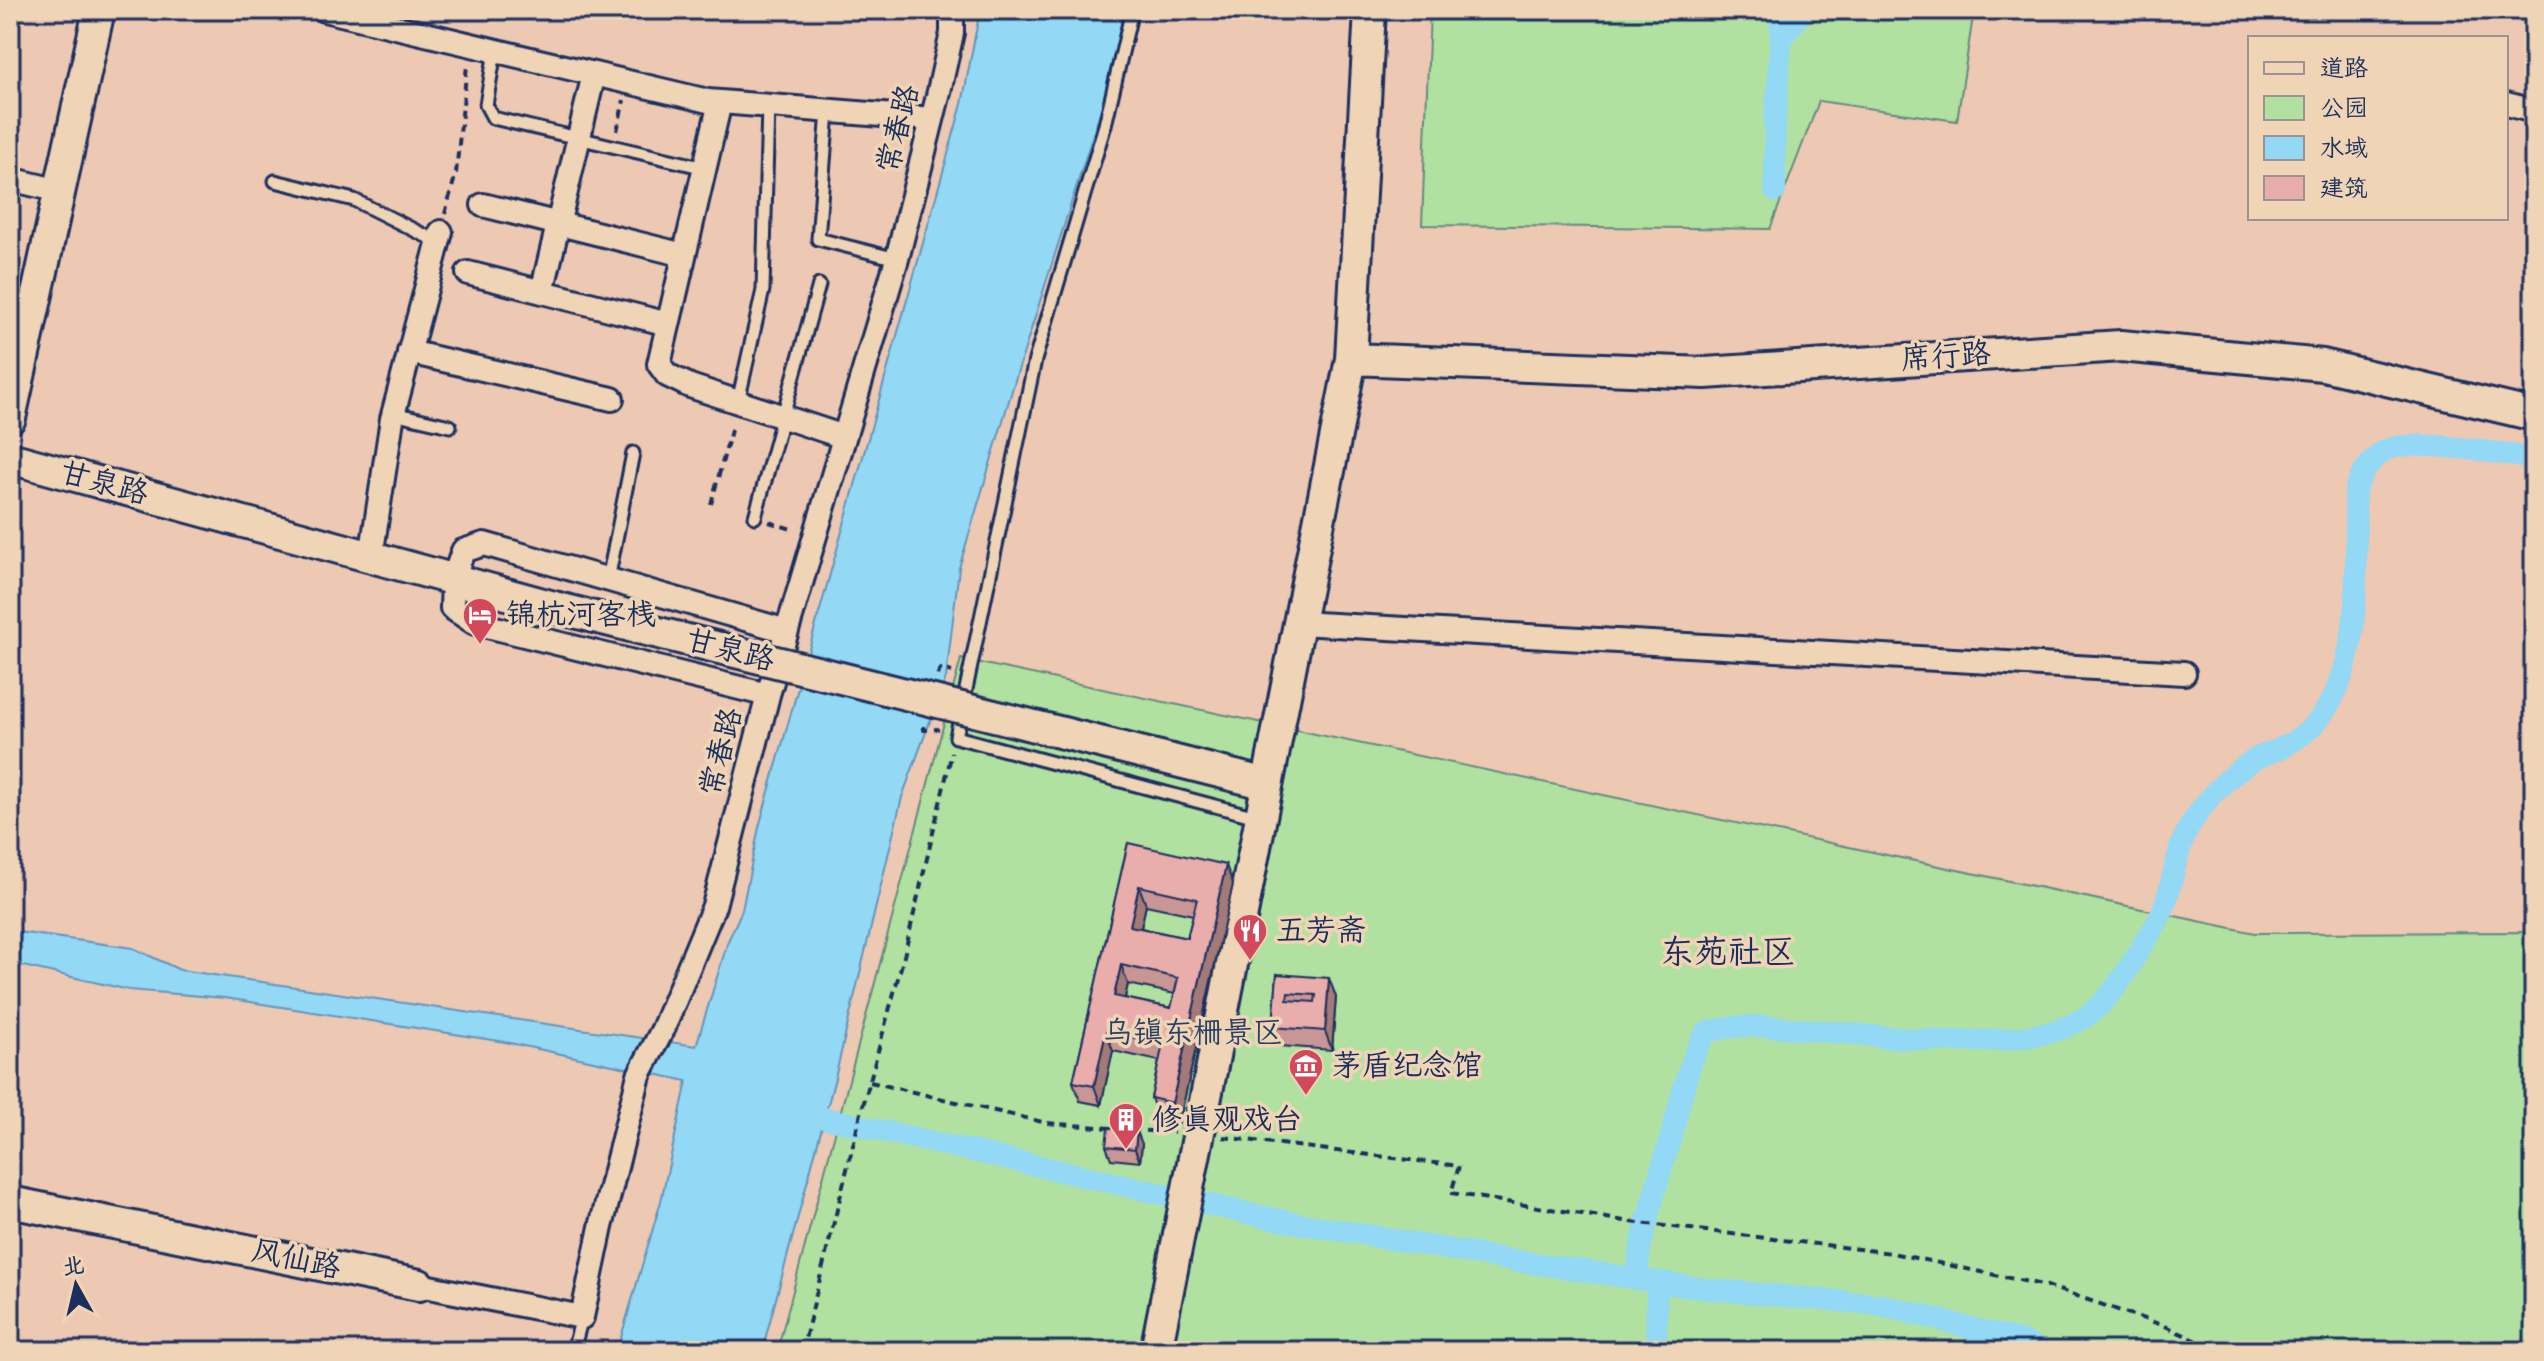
<svg xmlns="http://www.w3.org/2000/svg" width="2544" height="1361" font-family="Mynerve,'LXGW WenKai TC',sans-serif">
<rect width="100%" height="100%" fill="#edc9b3"/>
<filter id="ink" filterUnits="userSpaceOnUse"><feTurbulence type="fractalNoise" baseFrequency=".0125" numOctaves="2"/><feDisplacementMap in="SourceGraphic" scale="16" xChannelSelector="R" yChannelSelector="G"/><feConvolveMatrix kernelMatrix="1 2 1 2 8 2 1 2 1" color-interpolation-filters="sRGB"/></filter>
<g filter="url(#ink)">
<path fill="#b1e1a0" stroke="#66887f" stroke-width="2" d="M1430 10H1974L1957 121 1819 101 1770 229 1422 225Z
M961 659 2255 933 2534 932V1351H777Z"/>
<path fill="#93d8f5" stroke="#6394b9" stroke-width="2" d="M980 10H1126L1109 100 1101 109 1016 377 959 568 946 678 902 797 834 1082 762 1351H617L661 1201 687 1081 505 1042 225 998 129 990 10 963V931L133 948 180 970 696 1046 728 941 742 910 759 827 962 104Z"/>
<g fill="none" stroke-linecap="round" stroke-linejoin="round">
<path stroke="#93d8f5" stroke-width="22" d="M1781 40 1804 10
M1775 191V123L1781 40 1780 10
M798 1112 1269 1218 1510 1260 1706 1289 1882 1305 2024 1342 2044 1351
M1636 1279C1641 1230 1658 1183 1671 1136 1681 1101 1687 1063 1706 1032 1743 1022 1782 1027 1820 1031 1893 1037 1978 1050 2050 1032 2097 1021 2117 988 2140 949 2147 937 2157 925 2162 912 2174 884 2175 847 2193 821 2208 797 2229 776 2252 761 2262 754 2275 752 2285 746 2309 734 2327 713 2337 689 2362 634 2356 551 2355 491 2360 476 2370 460 2384 451 2405 437 2506 454 2534 459
M1656 1351 1657 1282"/>
<defs>
<path id="lane" d="M1132 10 1105 125 1035 360 956 737 1260 818
M495 51 486 105 493 118 705 168
M828 111 818 239 897 259
M275 181 354 200 438 242
M738 402 763 290 768 106
M393 413 450 426
M755 517 819 285
M608 580 633 453
M573 1351 582 1317"/>
<path id="street" d="M324 10 708 101 932 119
M720 102 659 364 667 375 690 386 844 437
M2506 104 2534 111
M10 179 60 191
M483 205 684 255
M468 273 668 324
M542 292 594 74
M409 352 612 399
M371 557 392 419 441 232
M1299 623 2184 673
M768 695 475 623 452 608 453 580 463 551 484 544 787 631
M419 1285 582 1317 601 1227 639 1075 663 1029 714 906 768 695 897 259 938 96 952 33V10"/>
<path id="secondary" d="M1351 359 1705 373 2121 346 2323 365 2534 415
M10 418 99 10
M10 458 554 607
M1160 757 1267 784
M10 1202 419 1285
M1156 1351 1351 359 1370 10"/>
</defs>
<use href="#lane" stroke="#1b2f5e" stroke-width="17"/>
<use href="#street" stroke="#1b2f5e" stroke-width="28"/>
<use href="#secondary" stroke="#1b2f5e" stroke-width="36"/>
<path stroke="#1b2f5e" stroke-width="4" stroke-dasharray="8 6" stroke-linecap="butt" d="M617 131 624 100
M445 214 456 173 467 65
M711 504 733 423
M769 522 795 530
M937 675 941 669 952 672
M924 726V730L939 729
M870 1082 1047 1123 1174 1133
M1223 1137 1459 1166 1451 1193 1631 1222 1892 1253 2047 1286 2165 1326 2219 1351
M802 1351 861 1113 904 956 952 752"/>
<use href="#lane" stroke="#efd4b6" stroke-width="11"/>
<use href="#street" stroke="#efd4b6" stroke-width="22"/>
<use href="#secondary" stroke="#efd4b6" stroke-width="30"/>
<defs>
<path id="secondary-bridge" d="M554 607 1160 757"/>
</defs>
<use href="#secondary-bridge" stroke="#1b2f5e" stroke-width="36" stroke-linecap="butt"/>
<use href="#secondary-bridge" stroke="#efd4b6" stroke-width="30"/>
</g>
<path fill="#c89694" stroke="#1b2f5e" stroke-width="2" fill-rule="evenodd" d="M1128 843 1233 884 1179 1123 1158 1117 1151 1098 1159 1061 1113 1051 1101 1105 1080 1101 1073 1082ZM1146 905 1193 915 1187 938 1141 928ZM1128 984 1175 994 1171 1008 1125 998Z
M1277 974 1336 997 1332 1050 1280 1046 1273 1027Z
M1142 1144 1140 1162 1111 1159 1106 1146Z"/>
<path fill="#a37a78" stroke="#1b2f5e" stroke-width="2" d="M1226 865 1233 884 1179 1123 1172 1103Z
M1139 886 1146 905 1137 945 1130 926Z
M1121 965 1128 984 1121 1015 1114 996Z
M1329 978 1336 997 1332 1050 1325 1031Z
M1106 1032 1113 1051 1101 1105 1094 1086Z
M1137 1131 1142 1144 1140 1162 1135 1149Z"/>
<path fill="#e9aeac" stroke="#1b2f5e" stroke-width="2" fill-rule="evenodd" d="M1128 843 1226 865 1172 1103 1151 1098 1163 1044 1106 1032 1094 1086 1073 1082ZM1139 886 1197 899 1187 938 1130 926ZM1121 965 1178 978 1171 1008 1114 996Z
M1277 974 1329 978 1325 1031 1273 1027ZM1288 993 1316 995 1315 1002 1287 1000Z
M1108 1128 1137 1131 1135 1149 1106 1146Z"/>
</g>
<defs>
<symbol id="hotel-pin" viewBox="-11 -11 22 30"><path d="M0 17L-7.5 6A9.5 9.5 0 1 1 7.5 6Z" fill="#d1495b" stroke="#efd4b6"/><path d="M-6-4.5h1.5V1H6V5H4.5V3h-9V5H-6ZM-4 0a1.8 1.8 0 1 1 3.6 0ZM.5 0V-2.5h3Q6-2.5 6 0Z" fill="#fff"/></symbol>
<symbol id="restaurant-pin" viewBox="-11 -11 22 30"><path d="M0 17L-7.5 6A9.5 9.5 0 1 1 7.5 6Z" fill="#d1495b" stroke="#efd4b6"/><path d="M-5-6h1v4h1v-4h1v4h1v-4h1v5L-1.5 .5V6h-2V.5L-5-1ZM5-6V6H3V1.5H1.5Q1.5-4 5-6Z" fill="#fff"/></symbol>
<symbol id="museum-pin" viewBox="-11 -11 22 30"><path d="M0 17L-7.5 6A9.5 9.5 0 1 1 7.5 6Z" fill="#d1495b" stroke="#efd4b6"/><path d="M0-6L6-3V-2H-6V-3ZM-5-1h2V3h-2ZM-1-1h2V3h-2ZM3-1h2V3H3ZM-6 4H6V6H-6Z" fill="#fff"/></symbol>
<symbol id="building-pin" viewBox="-11 -11 22 30"><path d="M0 17L-7.5 6A9.5 9.5 0 1 1 7.5 6Z" fill="#d1495b" stroke="#efd4b6"/><path d="M-4-6H4V6H1V3H-1V6H-4ZM-2.5-4.3h1.7v1.8h-1.7ZM.8-4.3h1.7v1.8H.8ZM-2.5-1h1.7V.8h-1.7ZM.8-1h1.7V.8H.8Z" fill="#fff"/></symbol>
</defs>
<g fill-rule="evenodd">
<use href="#hotel-pin" x="460" y="595" width="40" height="54"/>
<use href="#restaurant-pin" x="1230" y="911" width="40" height="54"/>
<use href="#museum-pin" x="1286" y="1046" width="40" height="54"/>
<use href="#building-pin" x="1106" y="1100" width="40" height="54"/>
</g>
<g text-anchor="middle" dominant-baseline="central" stroke-width="7" stroke-linejoin="round" paint-order="stroke">
<g font-size="30" fill="#1b2f5e" stroke="#efd4b6">
<text transform="translate(899 129) rotate(-76)">常春路</text>
<text transform="translate(1946 357) rotate(-4)">席行路</text>
<text transform="translate(104 484) rotate(15)">甘泉路</text>
<text transform="translate(730 651) rotate(14)">甘泉路</text>
<text transform="translate(722 752) rotate(-76)">常春路</text>
<text transform="translate(296 1260) rotate(12)">风仙路</text>
</g>
<g font-size="30" fill="#1b2f5e" stroke="#efd4b6" text-anchor="start">
<text x="506" y="615">锦杭河客栈</text>
<text x="1276" y="931">五芳斋</text>
<text x="1332" y="1066">茅盾纪念馆</text>
<text x="1152" y="1120">修真观戏台</text>
</g>
<g font-size="30" fill="#2a4165" stroke="#efd4b6">
<text x="1193" y="1033">乌镇东栅景区</text>
</g>
<g font-size="34" fill="#1b2f5e" stroke="#efd4b6">
<text x="1728" y="953">东苑社区</text>
</g>
</g>
<rect width="2544" height="1361" fill="none" stroke="#efd4b6" stroke-width="40"/>
<rect x="20" y="20" width="2504" height="1321" fill="none" stroke="#1b2f5e" stroke-width="3" filter="url(#ink)"/>
<rect x="2248" y="36" width="260" height="184" fill="#efd4b6" stroke="#9a9293" stroke-width="2"/>
<rect x="2264" y="62" width="40" height="12" fill="#efd4b6" stroke="#9a9293" stroke-width="2"/>
<text x="2320" y="76" font-size="24" fill="#1b2f5e">道路</text>
<rect x="2264" y="96" width="40" height="24" fill="#b1e1a0" stroke="#9a9293" stroke-width="2"/>
<text x="2320" y="116" font-size="24" fill="#1b2f5e">公园</text>
<rect x="2264" y="136" width="40" height="24" fill="#93d8f5" stroke="#9a9293" stroke-width="2"/>
<text x="2320" y="156" font-size="24" fill="#1b2f5e">水域</text>
<rect x="2264" y="176" width="40" height="24" fill="#e9aeac" stroke="#9a9293" stroke-width="2"/>
<text x="2320" y="196" font-size="24" fill="#1b2f5e">建筑</text>
<g transform="translate(76 1285) rotate(352)" stroke="#efd4b6" stroke-width="6" paint-order="stroke">
<path d="M0-6L14 30L0 20L-14 30Z" fill="#1b2f5e"/>
<text y="-12" font-size="22" font-weight="bold" text-anchor="middle" fill="#1b2f5e">北</text>
</g>
</svg>
